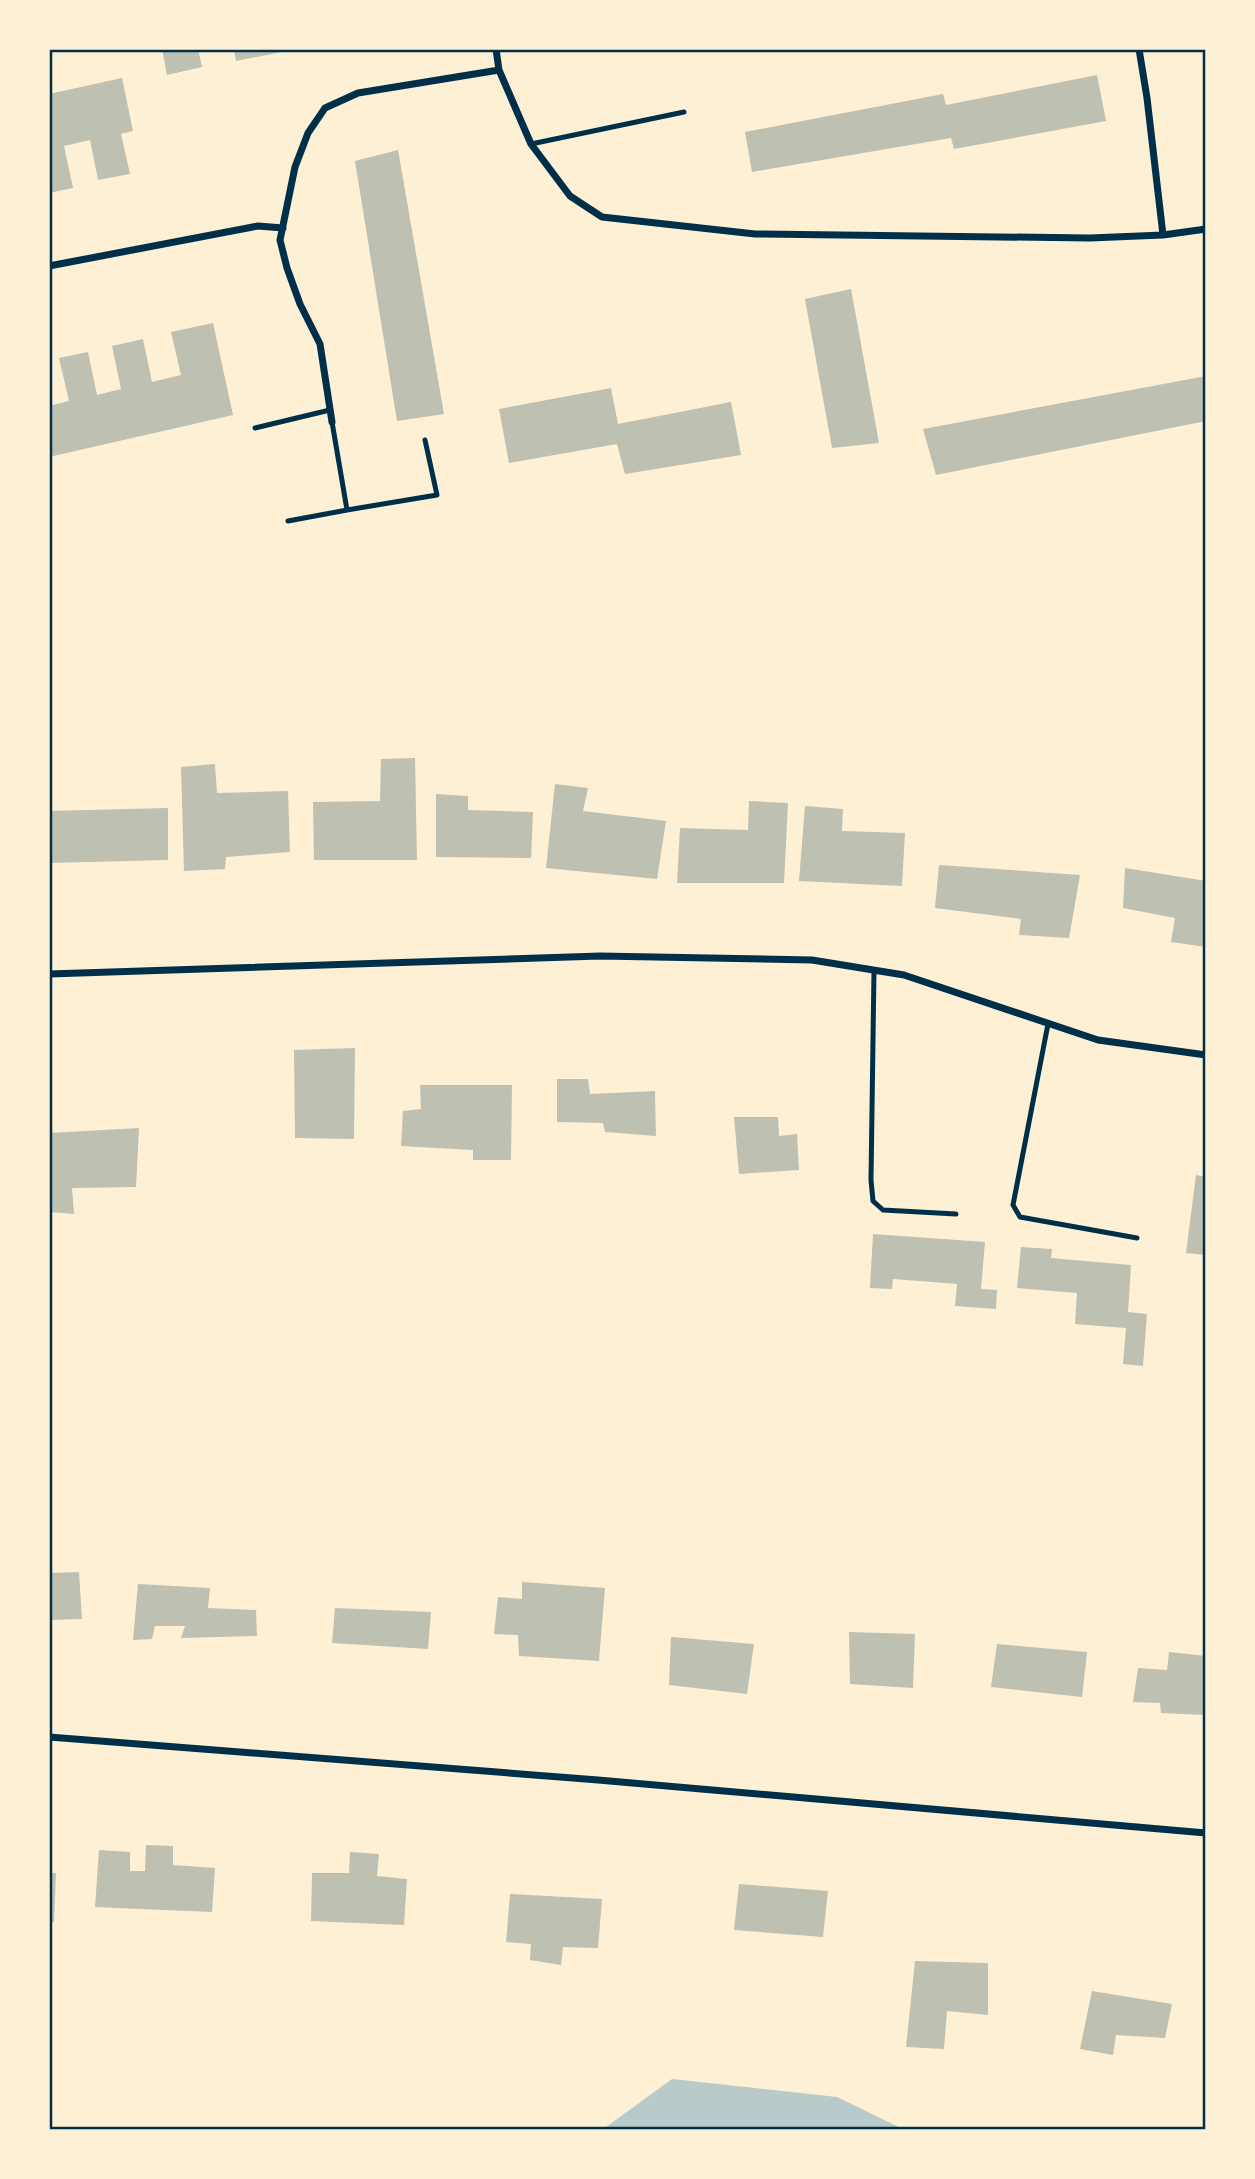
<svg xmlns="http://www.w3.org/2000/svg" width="1255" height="2179" font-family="Barlow,sans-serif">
<rect width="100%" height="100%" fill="#fdf0d5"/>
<path fill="#b9caca" d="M672 2079 837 2097 905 2130H602Z"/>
<path fill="#bec0b2" d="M162 49H198L202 67 167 75Z
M234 49H292V50L236 61Z
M1097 75 1106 121 954 149 951 138 752 172 745 132 943 94 946 105Z
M122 78 133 131 121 134 130 174 98 180 90 140 64 146 73 188 49 193V94Z
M398 150 444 414 397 421 355 161Z
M851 289 879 443 832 448 805 299Z
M213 323 233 415 49 457V406L69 401 59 358 88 352 97 395 121 389 112 346 143 339 152 382 181 375 171 332Z
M1206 376V421L936 475 923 429Z
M611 388 618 424 731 402 741 455 625 474 617 444 509 463 499 409Z
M415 758 417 860H314L313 802 380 801 381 759Z
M215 764 217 793 288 791 290 852 226 857 225 869 184 871 181 767Z
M555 784 588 788 583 811 666 821 657 879 546 868Z
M436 794 468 796V810L533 812 531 858 436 857Z
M749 801 788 803 784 883H677L680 828 748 830Z
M805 806 843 809 842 831 905 833 902 886 799 881Z
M168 808V860L49 863V811Z
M939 865 1080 875 1069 938 1019 935 1021 919 935 908Z
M1125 868 1206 881V947L1171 942 1175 918 1123 908Z
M355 1048 354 1139 295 1138 294 1050Z
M557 1079H588L590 1094 655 1091 656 1136 605 1132 603 1123 557 1122Z
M420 1085H512L511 1160H473V1150L401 1146 403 1111 421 1109Z
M734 1117H778L779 1136 797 1134 799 1170 739 1174Z
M139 1128 136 1187 72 1188 74 1214 49 1212V1133Z
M1196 1175 1206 1177V1255L1186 1253Z
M873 1234 985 1242 981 1289 997 1290 996 1309 955 1306 957 1284 893 1279 892 1289 870 1288Z
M1021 1247 1052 1249 1051 1258 1131 1265 1128 1312 1147 1314 1143 1366 1123 1364 1126 1328 1075 1324 1077 1293 1017 1288Z
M79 1572 82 1619 49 1620V1573Z
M522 1582 605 1588 599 1661 519 1656 518 1635 494 1634 498 1597 522 1599Z
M138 1584 210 1588 208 1608 256 1610 257 1636 181 1638 185 1626H155L152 1639 133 1640Z
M335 1608 431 1612 428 1649 332 1643Z
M849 1632 915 1634 913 1688 850 1684Z
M671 1637 754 1644 747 1694 669 1685Z
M997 1644 1087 1652 1082 1697 991 1687Z
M1169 1652 1206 1656V1715L1161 1713 1160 1703 1133 1702 1138 1668 1167 1670Z
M146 1845 173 1846V1865L215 1868 212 1912 95 1907 99 1850 130 1852V1871H145Z
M350 1852 379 1854 377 1876 407 1879 404 1925 311 1921 312 1873H349Z
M49 1873H56L54 1922H49Z
M739 1884 828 1891 823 1937 734 1930Z
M510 1894 602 1899 598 1948 563 1947 561 1965 530 1960 531 1944 506 1942Z
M915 1961 988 1963V2015L947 2011 944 2049 906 2047Z
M1092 1991 1172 2004 1165 2038 1116 2035 1113 2055 1080 2049Z"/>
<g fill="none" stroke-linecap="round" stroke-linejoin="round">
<path stroke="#003049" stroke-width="5" d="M531 144 684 112
M332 422 347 510 437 495 425 440
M255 428 330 410
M288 521 347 510
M874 970 871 1180 873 1201 883 1210 956 1214
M1048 1024 1013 1205 1020 1217 1137 1238"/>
<path stroke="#003049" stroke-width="7" d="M496 49 499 70 531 144 570 196 602 217 755 234 1090 238 1163 235 1206 229
M1139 49 1147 98 1163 235
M49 266 258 226 283 228
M332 422 320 344 300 304 287 268 280 240 295 167 308 133 325 108 358 93 499 70
M49 974 600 956 812 960 904 975 1098 1040 1206 1055
M49 1737 598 1780 1206 1833"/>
</g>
<rect width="1255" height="2179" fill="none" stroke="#fdf0d5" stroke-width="102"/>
<rect x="51" y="51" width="1153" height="2077" fill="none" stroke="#003049" stroke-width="2.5"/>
</svg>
